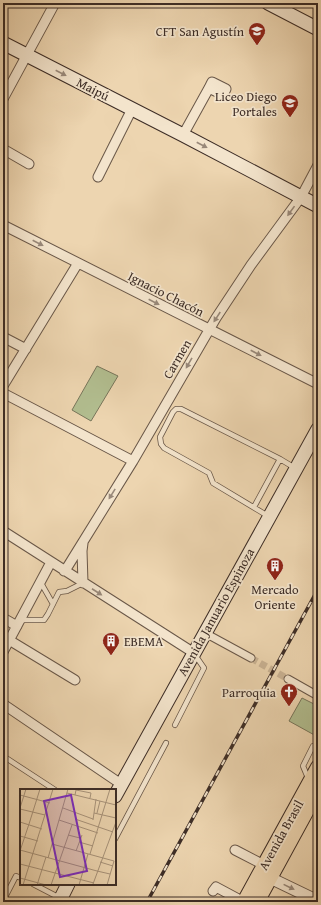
<svg xmlns="http://www.w3.org/2000/svg" width="321" height="905" font-family="'Gentium Book Plus',serif">
<rect width="100%" height="100%" fill="#edd5b0"/>
<filter id="stains"><feTurbulence type="fractalNoise" baseFrequency=".005" numOctaves="4"/><feColorMatrix values="0 0 0 0 .2 0 0 0 0 .09 0 0 0 0 .02 0 0 0 .5 -.17"/></filter>
<radialGradient id="worn" r=".72"><stop offset=".6" stop-color="#630" stop-opacity="0"/><stop offset="1" stop-color="#630" stop-opacity=".3"/></radialGradient>
<path fill="#b2be90" stroke="#78765b" d="M97 366 118 376 91 421 72 410Z
M302 698 318 706V737L289 721Z"/>
<g fill="none" stroke-linecap="round" stroke-linejoin="round">
<path stroke="#cab394" stroke-width="7" stroke-dasharray="7 3.5" stroke-linecap="butt" d="M251 658 288 679"/>
<defs>
<path id="service" d="M254 507 280 459
M268 516 213 483 209 473 164 448 161 444 160 437 173 412 176 409H181L280 459 295 468
M41 583 53 604
M20 620H44L48 614 59 592 67 591 83 583
M175 725 204 668 195 655
M3 756 55 790
M308 778 303 766 313 746 318 747
M115 839 166 743
M33 884 60 898
M3 901 16 876 21 878"/>
<path id="pedestrian" d="M205 633 251 658
M288 679 318 696"/>
<path id="minor" d="M3 99 55 3
M183 135 209 88 212 82 226 89 223 95 209 88
M3 149 29 164
M98 177 132 109
M3 225 318 384
M3 337 26 349
M3 386 78 263
M3 393 133 461
M3 531 194 653
M64 571 68 566 133 461 216 318 251 265 301 197 318 165
M83 583 82 551 83 543
M3 618 17 626
M9 640 75 680
M3 652 51 562
M3 704 121 784
M235 850 264 865
M213 891 216 887 244 902"/>
<path id="tertiary" d="M264 875 318 901"/>
<path id="secondary" d="M268 3 318 29
M3 43 183 135 318 206
M115 796 318 429
M59 902 68 884"/>
<path id="primary" d="M244 902 318 767
M257 902 318 790"/>
</defs>
<use href="#service" stroke="#695748" stroke-width="6"/>
<use href="#pedestrian" stroke="#695748" stroke-width="9"/>
<use href="#minor" stroke="#695748" stroke-width="11"/>
<use href="#tertiary" stroke="#695748" stroke-width="13"/>
<use href="#secondary" stroke="#3d2d26" stroke-width="15"/>
<use href="#primary" stroke="#3d2d26" stroke-width="16"/>
<use href="#service" stroke="#f3e4cc" stroke-width="4.5"/>
<use href="#pedestrian" stroke="#f3e4cc" stroke-width="7"/>
<use href="#minor" stroke="#f3e4cc" stroke-width="9"/>
<use href="#tertiary" stroke="#f3e4cc" stroke-width="11"/>
<use href="#secondary" stroke="#f3e4cc" stroke-width="13"/>
<use href="#primary" stroke="#edd5b0" stroke-width="14"/>
<defs>
<path id="rail" d="M147 902 318 589"/>
</defs>
<use href="#rail" stroke="#3d2d26" stroke-width="3.5"/>
<use href="#rail" stroke="#f3e4cc" stroke-width="2" stroke-dasharray="6" stroke-linecap="butt"/>
</g>
<defs><path id="oneway-solid" d="M-6-.8H1V-3.2L6.5 0L1 3.2V.8H-6Z"/></defs>
<g fill="#988879">
<use href="#oneway-solid" transform="translate(61 73) rotate(27)"/>
<use href="#oneway-solid" transform="translate(202 145) rotate(28)"/>
<use href="#oneway-solid" transform="translate(291 211) rotate(126)"/>
<use href="#oneway-solid" transform="translate(38 243) rotate(27)"/>
<use href="#oneway-solid" transform="translate(154 302) rotate(27)"/>
<use href="#oneway-solid" transform="translate(217 317) rotate(123)"/>
<use href="#oneway-solid" transform="translate(256 353) rotate(27)"/>
<use href="#oneway-solid" transform="translate(189 363) rotate(120)"/>
<use href="#oneway-solid" transform="translate(112 494) rotate(122)"/>
<use href="#oneway-solid" transform="translate(97 592) rotate(33)"/>
<use href="#oneway-solid" transform="translate(289 887) rotate(26)"/>
</g>
<defs>
<symbol id="university-pin" viewBox="-11 -11 22 30"><path d="M0 17L-7.5 6A9.5 9.5 0 1 1 7.5 6Z" fill="#8f2418" stroke="#f3e4cc"/><path d="M0-5L7-2L0 1L-7-2ZM-4 1L0 2.5L4 1V4Q0 6-4 4Z" fill="#fff"/></symbol>
<symbol id="school-pin" viewBox="-11 -11 22 30"><path d="M0 17L-7.5 6A9.5 9.5 0 1 1 7.5 6Z" fill="#8f2418" stroke="#f3e4cc"/><path d="M0-5L7-2L0 1L-7-2ZM-4 1L0 2.5L4 1V4Q0 6-4 4Z" fill="#fff"/></symbol>
<symbol id="building-pin" viewBox="-11 -11 22 30"><path d="M0 17L-7.5 6A9.5 9.5 0 1 1 7.5 6Z" fill="#8f2418" stroke="#f3e4cc"/><path d="M-4-6H4V6H1V3H-1V6H-4ZM-2.5-4.3h1.7v1.8h-1.7ZM.8-4.3h1.7v1.8H.8ZM-2.5-1h1.7V.8h-1.7ZM.8-1h1.7V.8H.8Z" fill="#fff"/></symbol>
<symbol id="church-pin" viewBox="-11 -11 22 30"><path d="M0 17L-7.5 6A9.5 9.5 0 1 1 7.5 6Z" fill="#8f2418" stroke="#f3e4cc"/><path d="M-1.2-6h2.4v3.5h3.3v2.4h-3.3V6h-2.4V-.1h-3.3v-2.4h3.3Z" fill="#fff"/></symbol>
</defs>
<g fill-rule="evenodd">
<use href="#university-pin" x="247" y="21" width="20" height="27"/>
<use href="#school-pin" x="280" y="93" width="20" height="27"/>
<use href="#building-pin" x="265" y="556" width="20" height="27"/>
<use href="#building-pin" x="101" y="631" width="20" height="27"/>
<use href="#church-pin" x="279" y="682" width="20" height="27"/>
</g>
<g text-anchor="middle" dominant-baseline="central" stroke-width="3.5" stroke-linejoin="round" paint-order="stroke">
<g font-size="13" fill="#3d2d26" stroke="#f3e4cc" text-anchor="end">
<text x="244" y="31">CFT San Agustín</text>
<text x="277" y="96">Liceo Diego<tspan x="277" dy="15">Portales</tspan></text>
<text x="275" y="589" text-anchor="middle">Mercado<tspan x="275" dy="15">Oriente</tspan></text>
<text x="124" y="641" text-anchor="start">EBEMA</text>
<text x="276" y="692">Parroquia</text>
</g>
<g font-size="13" fill="#3d2d26" stroke="#f3e4cc">
<text transform="translate(93 89) rotate(27)">Maipú</text>
<text transform="translate(166 294) rotate(27)">Ignacio Chacón</text>
<text transform="translate(177 359) rotate(-60)">Carmen</text>
<text transform="translate(216 612) rotate(-61)">Avenida Januario Espinoza</text>
<text transform="translate(281 835) rotate(-61)">Avenida Brasil</text>
</g>
</g>
<g transform="translate(20 789)">
<rect width="96" height="96" fill="#edd5b0"/>
<path fill="none" stroke="#a79279" stroke-width="1" d="M47 4 96 16M0 6 30 14M55 6 56 1 71 4 70 9M0 19 6 0M43 19 73 30M0 20 25 26M74 24 96 29M77 24 80 12M55 30 93 43M39 31 78 44M73 31 76 10M0 33 22 40M9 35 20 0M48 46 60 49M0 47 18 52M59 53 73 57M32 55 94 72 87 96M0 61 77 82M0 62 9 35M56 62 62 46M70 65 90 0M28 69 48 0M80 73 93 77M0 75 74 94M77 82 90 85M0 89 26 96M73 95 96 33M3 96 33 0M17 96 26 68M31 96 52 36M59 96 68 65"/>
<path fill="#7b2cbf" fill-opacity="0.15" stroke="#7b2cbf" stroke-width="2" d="M51 6 67 82 40 88 24 12Z"/>
<rect width="96" height="96" fill="none" stroke="#3d2d26" stroke-width="2"/>
</g>
<rect width="321" height="905" fill="none" stroke="#edd5b0" stroke-width="16"/>
<rect x="4" y="4" width="313" height="897" fill="none" stroke="#3d2d26" stroke-width="2"/>
<rect x="8" y="8" width="305" height="889" fill="none" stroke="#3d2d26"/>
<rect width="100%" height="100%" filter="url(#stains)"/>
<rect width="100%" height="100%" fill="url(#worn)"/>
</svg>
